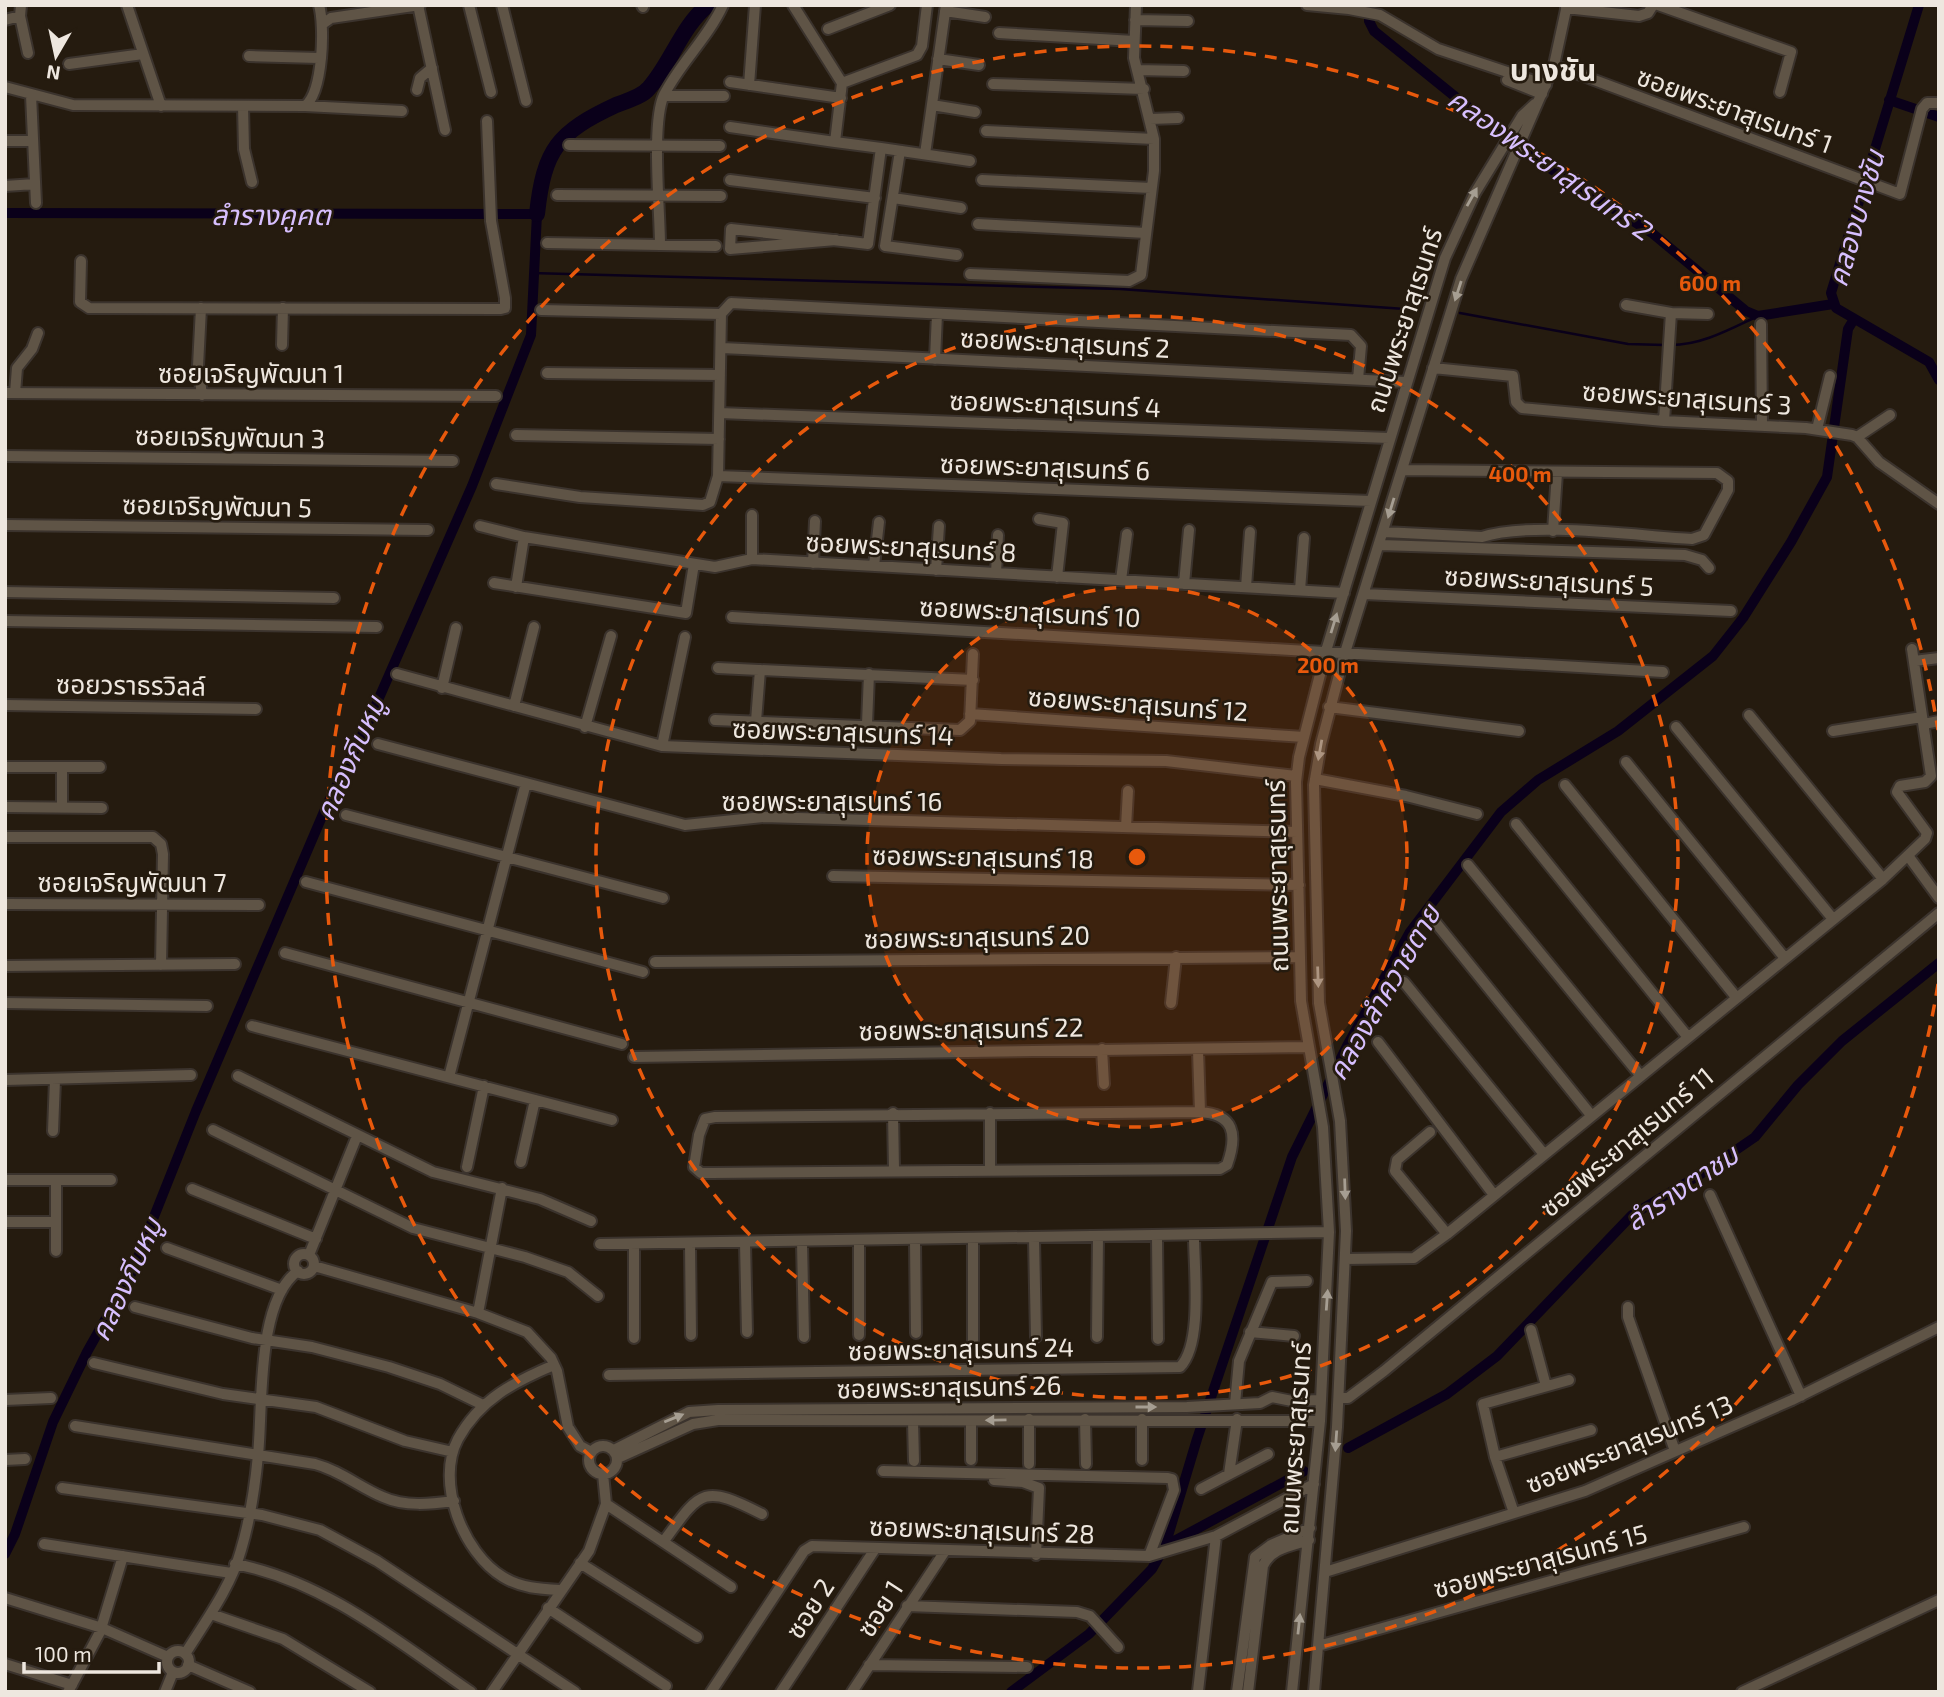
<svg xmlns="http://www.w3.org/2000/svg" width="1944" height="1697" font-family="'Exo 2','Noto Sans Thai',sans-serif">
<rect width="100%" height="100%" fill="#251b0f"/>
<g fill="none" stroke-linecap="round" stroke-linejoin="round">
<path stroke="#0a001a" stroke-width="2.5" d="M531 273 1120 289 1419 310
M1460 313 1628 344 1664 345
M1671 345C1702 345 1730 329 1758 316"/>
<path stroke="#0a001a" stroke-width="10" d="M1369 5V21L1374 31 1521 150 1652 233 1746 311 1758 316 1833 304
M1919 5 1831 293 1836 308 1929 362 1939 380
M1889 100 1939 117
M5 213 537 214 531 335 472 486 368 723 326 807 196 1111 132 1272 87 1352 53 1422 15 1534 5 1554
M1348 1448 1447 1394 1497 1356 1632 1215 1701 1174 1755 1137 1798 1085 1842 1041 1939 963
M1165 1546 1304 1471
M1011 1692 1089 1634 1152 1569 1165 1546 1197 1439 1292 1157 1347 1046 1410 932 1501 812 1538 780 1618 731 1713 656 1743 618 1791 542 1827 477 1848 329 1854 319"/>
<path stroke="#0a001a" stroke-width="16" d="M537 214C544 149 558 132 616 105 626 101 642 97 649 88 672 62 681 27 708 5"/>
<defs>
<path id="minor" d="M21 5 20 16 28 53
M127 5 161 106
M418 5 445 130
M469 5 491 92
M502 5 526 101
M642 5 643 7
M793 5 842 83 835 142 881 148 868 244 851 242 731 229 730 249 836 240
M1307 5 1349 9V5
M1658 5 1791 52 1780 92
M1566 8 1639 16 1648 13 1653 5
M1349 9 1380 15 1438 49 1546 85
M945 11 985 17
M5 20 20 16
M1135 20 1188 21
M324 23 331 18 420 5
M828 29 890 5
M999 33 1134 41
M249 56 319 58
M938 59 979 65
M69 64 143 54
M1554 65 1900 194 1922 109 1927 103H1939
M1137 70 1184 71
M1507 80 1542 94
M730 82 841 98
M842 83 917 55 922 46 927 5
M993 84 1144 89
M749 85 755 5
M5 87 73 105 305 106C323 92 325 26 319 5
M417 90 420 78 432 68
M31 95 36 203
M664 96H724
M932 105 975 112
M243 106 244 149 252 182
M305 106 402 111
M1150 119 1178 118
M730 127 835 142
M986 131 1154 139
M5 141H33
M569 145 720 146
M881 148 970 161
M900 151 885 246 957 255
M925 154 946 5
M730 180 875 198
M982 180 1151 188
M5 186 35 184
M557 195 721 196
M893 198 961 208
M978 224 1146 233
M547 243 716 246
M660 245C660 211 651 122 664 95 680 63 708 38 723 5
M81 261 80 302 89 308 501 309 505 308V298L491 221 487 121
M970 274 1129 281 1141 275 1154 171V139L1134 58 1136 5
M1626 305 1671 313 1664 421
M201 308 198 366 202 395
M541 310 721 314
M1671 313 1708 314
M1761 324 1762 426
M282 345 283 308
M722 348 1406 382
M935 359 937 314
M1433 368 1513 376 1516 402 1522 408 1664 421 1806 428 1852 435 1857 437 1879 462 1939 504
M547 373 720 375
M5 393 496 396
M15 393 17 368 32 349 38 333
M720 413 1389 438
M1817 429 1830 376
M516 435 719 439
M1857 437 1890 415
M5 456 453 461
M718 476 1371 501
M496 484 580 497 703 505 710 502 718 476 721 314 731 303 1351 335 1361 346 1358 379
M1039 519 1063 523 1057 577
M5 525 428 530
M480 526 524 537 715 567 752 559 1344 593
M1553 531 1557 473
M1384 532 1482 537C1530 521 1638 536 1692 539L1704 535 1728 490V481L1717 473 1403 470
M1380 545 1685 555 1702 560 1709 568
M752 559V515
M813 563 815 521
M874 566 879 522
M936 570 939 526
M996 573 998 535
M1121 580 1127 534
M494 583 686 613 694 564
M1184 584 1189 530
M516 587 524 537
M1246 587 1250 532
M1300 590 1304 538
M5 592 334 598
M1364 594 1731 611
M732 617 1663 672
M5 621 377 627
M1914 661 1939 658
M718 668 973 680
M397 674 662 746 1001 759 1166 761 1296 776
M442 688 456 628
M5 705 256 709
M514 706 534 627
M1329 707 1519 731
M970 714 1304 737
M1749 715 1883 879
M715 720 960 730 970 721 973 654
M756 721 760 670
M867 724 869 674
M1924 724 1939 721
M585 727 611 636
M1676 727 1833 919
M1833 731 1922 717
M378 744 685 825 763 817 1297 832
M662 746 685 637
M1626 762 1784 957
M5 767H100
M62 767V808
M1315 779 1406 796 1477 814
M1565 785 1736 997
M5 807 102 808
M346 815 663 898
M1516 824 1687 1036
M1126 827 1128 791
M5 837H153L161 844 163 854 161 965
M1909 857 1939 898
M1468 865 1640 1075
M833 876 1299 885
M306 882 643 972
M5 904 259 905
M1436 923 1591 1115
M285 953 622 1044
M655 962 1300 957
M5 966 235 964
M1404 982 1543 1153
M5 1003 207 1006
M1171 1003 1176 957
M252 1026 612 1120
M1378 1042 1494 1195
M1102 1049 1104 1084
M1198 1050 1200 1112
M634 1057 1308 1047
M238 1076 433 1172 540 1199 591 1221
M449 1077 526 783
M5 1080 191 1075
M1200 1112C1234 1114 1238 1134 1227 1165L1220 1169 712 1173H701L694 1167 699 1135 705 1119 715 1117Z
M893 1113 894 1169
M990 1113V1169
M213 1130 413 1228 525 1257 568 1272 598 1296
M53 1131 55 1080
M1430 1132 1397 1160 1395 1171 1447 1234
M521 1162 535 1100
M467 1167 484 1086
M5 1180H111
M192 1189 316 1239
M1710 1195 1801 1396
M5 1222H56
M1157 1236 1158 1339
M1034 1239 1036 1337
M973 1240V1340
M915 1241 916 1333
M802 1242 804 1337
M745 1243 747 1332
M600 1244 1329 1232
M690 1244 691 1335
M634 1245V1338
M167 1248 282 1290
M56 1251V1180
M294 1264a10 10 0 1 1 20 0a10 10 0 1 1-20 0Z
M309 1255 357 1136
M1346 1259 1414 1258 1447 1234 1883 879 1925 839 1927 833 1897 792 1900 786 1925 782 1931 776 1912 649
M314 1266 478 1313 527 1332 551 1358 557 1371 568 1427 580 1446 591 1452
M135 1307 252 1338 312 1347 389 1367 440 1384 483 1405
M1628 1307V1317L1675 1451
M478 1313 502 1188
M1531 1330 1546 1386
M1250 1332 1294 1336
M859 1335V1242
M1097 1337 1098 1237
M94 1363 223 1394 316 1407 405 1441 453 1452
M554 1365C514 1382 480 1399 458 1439 435 1482 463 1553 503 1577 521 1588 540 1589 560 1590
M609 1375 1180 1367C1203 1344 1194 1269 1194 1236
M1339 1398H1348L1384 1371 1939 913
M5 1400 51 1398
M1235 1404 1239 1361 1272 1282 1307 1281
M1085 1419 1086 1464
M913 1421 914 1461
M75 1426 315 1464C341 1471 359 1487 383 1497 405 1507 431 1504 454 1501
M589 1460a14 14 0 1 1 28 0a14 14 0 1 1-28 0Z
M614 1450 689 1412 718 1410 1187 1407 1260 1403 1272 1397 1292 1401 1321 1400
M1495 1457 1591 1430
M618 1458 693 1424 718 1420 1320 1421
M5 1460 25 1459
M971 1460V1421
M1142 1460V1419
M1029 1464V1419
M883 1471 1168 1478 1172 1479 1174 1490 1149 1556
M1229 1474 1237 1419
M994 1480 1023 1482 1039 1488 1036 1555
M62 1488 262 1515 320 1530 377 1561 575 1692
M1201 1489 1268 1454
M606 1504 731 1587
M1514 1513 1495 1457 1483 1404 1569 1380
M664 1541C701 1490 703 1484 762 1514
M44 1544 231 1573
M580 1563 697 1637
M235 1564C325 1581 398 1642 471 1692
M1325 1572 1585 1491 1792 1400 1939 1327
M5 1598 102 1628 168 1657
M907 1606 1077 1612 1090 1616 1118 1647
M548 1608 666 1686
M211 1614 283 1639 370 1692
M1318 1646 1744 1527
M167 1662a11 11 0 1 1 22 0a11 11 0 1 1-22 0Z
M185 1654C205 1622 231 1587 241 1550 250 1520 255 1487 258 1455 263 1407 256 1301 298 1271
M5 1664 72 1685
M188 1665 250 1692
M869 1665 1027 1667
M1198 1691 1216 1536
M68 1692 100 1632 123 1556
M165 1692 173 1672
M492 1692 589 1551 606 1504 603 1474
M711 1692 804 1551 812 1546 1149 1556 1216 1536 1314 1484
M781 1692 875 1549
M852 1692 945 1551
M1237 1692 1255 1557 1271 1545 1310 1528
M1248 1692 1263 1566C1271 1548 1291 1546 1309 1540
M1292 1692 1320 1421 1329 1232 1323 1127 1301 1001 1296 782 1299 757 1326 651 1445 258 1475 193 1522 116 1535 104
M1314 1692 1337 1427 1346 1231 1340 1121 1319 1003 1314 785 1321 744 1344 656 1461 279 1554 65 1567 5
M1742 1692 1939 1600"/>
</defs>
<use href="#minor" stroke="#3b332d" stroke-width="14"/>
<use href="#minor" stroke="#5f5446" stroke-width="10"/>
</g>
<defs><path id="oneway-solid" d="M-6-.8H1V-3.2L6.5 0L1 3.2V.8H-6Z" transform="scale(1.75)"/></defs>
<g fill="#a69e92">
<use href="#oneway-solid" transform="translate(1472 197) rotate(-61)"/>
<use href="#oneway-solid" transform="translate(1458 291) rotate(108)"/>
<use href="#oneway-solid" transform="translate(1391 508) rotate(107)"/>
<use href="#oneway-solid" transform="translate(1334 623) rotate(-73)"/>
<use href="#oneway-solid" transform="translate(1320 750) rotate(100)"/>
<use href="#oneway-solid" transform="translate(1318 977) rotate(88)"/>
<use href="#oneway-solid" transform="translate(1345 1189) rotate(88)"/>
<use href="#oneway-solid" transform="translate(1327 1300) rotate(-86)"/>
<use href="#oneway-solid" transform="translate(1146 1407)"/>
<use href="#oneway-solid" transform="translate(674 1418) rotate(-22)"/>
<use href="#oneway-solid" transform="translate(996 1420) rotate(179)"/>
<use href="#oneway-solid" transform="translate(1336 1441) rotate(94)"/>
<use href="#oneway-solid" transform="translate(1299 1624) rotate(-84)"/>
</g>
<circle cx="1137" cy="857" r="270" fill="#e8590c" fill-opacity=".12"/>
<g fill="none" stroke="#e8590c" stroke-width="3.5" stroke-dasharray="12 9">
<circle cx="1137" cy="857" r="270"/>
<circle cx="1137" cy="857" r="541"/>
<path d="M1938 984A811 811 0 1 1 1938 730"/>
</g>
<g text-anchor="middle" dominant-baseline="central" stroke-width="5" stroke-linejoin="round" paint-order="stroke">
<g font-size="26" fill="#eee7df" stroke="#251b0f">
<text transform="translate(1735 109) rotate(20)">ซอยพระยาสุเรนทร์ 1</text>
<text transform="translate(1403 320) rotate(-72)">ถนนพระยาสุเรนทร์</text>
<text transform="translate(1065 342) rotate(3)">ซอยพระยาสุเรนทร์ 2</text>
<text x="251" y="372">ซอยเจริญพัฒนา 1</text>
<text transform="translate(1687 397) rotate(4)">ซอยพระยาสุเรนทร์ 3</text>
<text transform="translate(1055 403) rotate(2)">ซอยพระยาสุเรนทร์ 4</text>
<text transform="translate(230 436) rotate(1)">ซอยเจริญพัฒนา 3</text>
<text transform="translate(1045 466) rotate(2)">ซอยพระยาสุเรนทร์ 6</text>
<text transform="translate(217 505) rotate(1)">ซอยเจริญพัฒนา 5</text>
<text transform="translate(911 546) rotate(3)">ซอยพระยาสุเรนทร์ 8</text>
<text transform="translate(1549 580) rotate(3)">ซอยพระยาสุเรนทร์ 5</text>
<text transform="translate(1030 611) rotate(3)">ซอยพระยาสุเรนทร์ 10</text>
<text transform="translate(131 684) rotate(1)">ซอยวราธรวิลล์</text>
<text transform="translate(1138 703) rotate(4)">ซอยพระยาสุเรนทร์ 12</text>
<text transform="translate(843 731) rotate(2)">ซอยพระยาสุเรนทร์ 14</text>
<text x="832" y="800">ซอยพระยาสุเรนทร์ 16</text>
<text transform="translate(983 856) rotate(1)">ซอยพระยาสุเรนทร์ 18</text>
<text transform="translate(1276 876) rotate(-91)">ถนนพระยาสุเรนทร์</text>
<text x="132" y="881">ซอยเจริญพัฒนา 7</text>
<text transform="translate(977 936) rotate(-1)">ซอยพระยาสุเรนทร์ 20</text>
<text transform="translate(971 1028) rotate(-1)">ซอยพระยาสุเรนทร์ 22</text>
<text transform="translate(1626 1141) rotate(-40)">ซอยพระยาสุเรนทร์ 11</text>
<text transform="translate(961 1348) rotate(-1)">ซอยพระยาสุเรนทร์ 24</text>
<text transform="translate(949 1386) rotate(-1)">ซอยพระยาสุเรนทร์ 26</text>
<text transform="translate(1294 1438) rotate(-86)">ถนนพระยาสุเรนทร์</text>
<text transform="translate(1629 1443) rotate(-22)">ซอยพระยาสุเรนทร์ 13</text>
<text transform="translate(982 1529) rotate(2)">ซอยพระยาสุเรนทร์ 28</text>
<text transform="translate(1540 1560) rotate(-15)">ซอยพระยาสุเรนทร์ 15</text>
<text transform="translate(809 1608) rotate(-57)">ซอย 2</text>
<text transform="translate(879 1608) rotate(-57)">ซอย 1</text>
</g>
<g font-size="28" font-style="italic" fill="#d7bffe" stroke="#251b0f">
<text transform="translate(1551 164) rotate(35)">คลองพระยาสุเรนทร์ 2</text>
<text x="271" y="214">ลำรางคูคต</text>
<text transform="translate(1855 218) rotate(-74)">คลองบางชัน</text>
<text transform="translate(349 758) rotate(-66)">คลองกีบหมู</text>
<text transform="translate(1383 992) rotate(-60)">คลองลำควายตาย</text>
<text transform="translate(1681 1187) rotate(-34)">ลำรางตาชม</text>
<text transform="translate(125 1279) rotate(-65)">คลองกีบหมู</text>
</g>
<g font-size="30" font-weight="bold" fill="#eee7df" stroke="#251b0f">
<text x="1553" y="69">บางชัน</text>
</g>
</g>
<circle cx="1137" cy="857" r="10" fill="#e8590c" stroke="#251b0f" stroke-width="3.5"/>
<g font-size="21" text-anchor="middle" font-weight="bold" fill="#e8590c" stroke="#251b0f" stroke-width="5" stroke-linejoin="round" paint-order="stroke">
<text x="1710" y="291">600 m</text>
<text x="1520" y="482">400 m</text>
<text x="1328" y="673">200 m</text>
</g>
<rect width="1944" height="1697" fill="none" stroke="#eee7df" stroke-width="14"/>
<g transform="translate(56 56) rotate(189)" stroke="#251b0f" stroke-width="5" paint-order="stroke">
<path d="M0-5L12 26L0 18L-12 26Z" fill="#eee7df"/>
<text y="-10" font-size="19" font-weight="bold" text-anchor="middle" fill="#eee7df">N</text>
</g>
<path d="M24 1662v10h135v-10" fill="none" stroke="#eee7df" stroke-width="3.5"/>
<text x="35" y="1662" font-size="21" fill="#eee7df" stroke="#251b0f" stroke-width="5" paint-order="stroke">100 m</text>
</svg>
